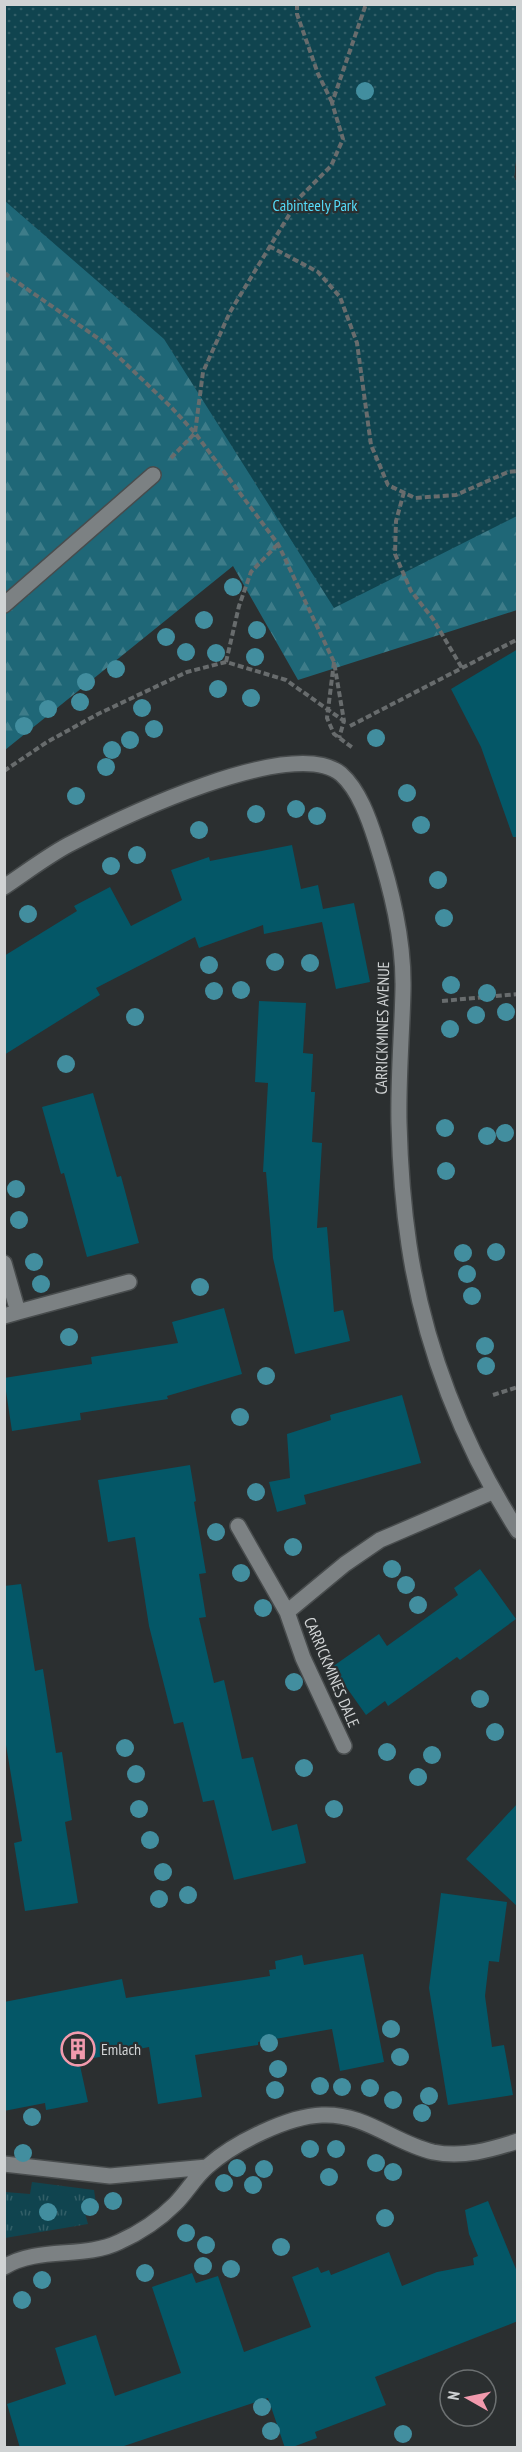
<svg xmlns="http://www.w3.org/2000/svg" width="522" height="2452" font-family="'PT Sans Narrow',sans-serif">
<defs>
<pattern id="grass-tufts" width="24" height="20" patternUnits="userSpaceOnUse" patternTransform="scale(1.5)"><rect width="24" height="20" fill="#10444f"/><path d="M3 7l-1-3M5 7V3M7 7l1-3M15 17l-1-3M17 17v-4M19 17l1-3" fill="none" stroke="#325e67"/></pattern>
<pattern id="forest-firs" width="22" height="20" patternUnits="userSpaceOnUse" patternTransform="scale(1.5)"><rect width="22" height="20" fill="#1f6777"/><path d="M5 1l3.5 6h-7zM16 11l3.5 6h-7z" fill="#3e7c89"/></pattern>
<pattern id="park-dots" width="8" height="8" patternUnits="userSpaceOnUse" patternTransform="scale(1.5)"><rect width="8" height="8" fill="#10444f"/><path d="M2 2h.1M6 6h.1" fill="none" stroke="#325e67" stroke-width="1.8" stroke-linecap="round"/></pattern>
</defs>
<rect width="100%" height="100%" fill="#2b2f30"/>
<path fill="url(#grass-tufts)" d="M32 2182 94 2190 97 2210 85 2213 88 2224 5 2238V2192L30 2194Z"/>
<path fill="url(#forest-firs)" d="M5 5H517L518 135 514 177 518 187 517 610 298 680 233 566 5 750Z"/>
<path fill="url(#park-dots)" d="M5 4 517 5 518 135 514 177 518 187 517 516 334 608 164 339 5 201Z"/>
<path fill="#045767" d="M518 649V837H513L481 747 451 689Z
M292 845 301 889 318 885 323 909 354 903 370 982 336 989 322 922 264 934 263 925 199 948 195 937 96 988 100 995 4 1055V956L77 911 74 906 110 887 131 926 182 900 171 870 209 857 210 861Z
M259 1001 306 1003 303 1053 313 1054 311 1092H315L312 1142 322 1143 317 1228 327 1227 334 1312 343 1310 350 1341 295 1354 273 1258 266 1172H263L268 1083 255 1082Z
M93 1093 117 1177 121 1176 139 1243 87 1257 64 1173 61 1174 42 1107Z
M224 1308 242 1374 167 1396 168 1399 80 1413 81 1420 12 1431 4 1378 92 1364 91 1357 178 1343 172 1322Z
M402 1395 421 1463 304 1495 306 1504 277 1512 269 1482 290 1478 287 1434 331 1420 330 1415Z
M190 1465 196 1501 194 1502 206 1573 199 1574 206 1617 199 1618 214 1683 224 1680 242 1759 253 1757 272 1831 297 1824 306 1863 234 1880 214 1800 203 1802 183 1722 174 1724 149 1626 135 1537 108 1542 98 1480Z
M480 1569 516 1619 460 1660 457 1657 388 1706 385 1701 366 1715 332 1667 379 1634 387 1646 458 1595 454 1588Z
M21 1584 35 1671 43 1669 56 1753 62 1752 72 1820 65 1822 78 1903 25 1911 14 1843 22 1841 4 1733V1586Z
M518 1803V1907L466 1859Z
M441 1893 507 1902 499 1962 489 1961 485 1996 492 2047 504 2045 513 2095 448 2105 429 1988Z
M363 1954 384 2062 340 2071 332 2029 258 2042V2045L195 2055 202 2097 158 2104 149 2047 79 2061 88 2102 46 2110 45 2103 4 2111V2002L122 1979 126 1998 270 1976 269 1970 276 1969 275 1961 302 1955 304 1965Z
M488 2201 518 2274V2321L375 2377 386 2405 315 2432 317 2438 290 2448H285L268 2398 118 2448H20L7 2404 66 2384 55 2348 96 2335 115 2396 181 2373 152 2287 192 2273 196 2283 218 2276 244 2352 311 2327 292 2277 318 2267 321 2273 329 2270 331 2275 389 2252 402 2286 437 2272 474 2265 473 2258 478 2256 469 2234 465 2210Z"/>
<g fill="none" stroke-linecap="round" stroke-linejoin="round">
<defs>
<path id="lane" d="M4 605 153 475"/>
<path id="street" d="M4 887C25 873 46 857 68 845 118 819 293 734 341 774 359 790 369 819 376 841 391 888 404 939 403 989 402 1034 398 1078 399 1123 400 1163 403 1205 409 1245 424 1346 463 1446 518 1531
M4 1263 18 1312 4 1316
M18 1312 129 1282
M238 1526 287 1612 303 1658 344 1746
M287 1612 345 1564 380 1540 492 1492
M4 2164 110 2176 207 2167
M4 2267C38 2246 84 2259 119 2242 139 2233 160 2219 175 2204 187 2192 195 2177 208 2166 234 2143 288 2116 322 2115 365 2113 394 2143 433 2152 463 2158 490 2150 518 2141"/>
</defs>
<use href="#lane" stroke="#484c4d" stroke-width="18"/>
<use href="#street" stroke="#484c4d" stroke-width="18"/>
<path stroke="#686c6d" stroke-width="4" stroke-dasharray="6 3" stroke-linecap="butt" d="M297 4V14L318 74 332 102
M269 246 318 272 340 297 357 343 371 445 388 485 415 498 456 495 508 472 518 471
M4 273 102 341 171 407 195 433 278 544 334 662 344 721 339 738
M171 458 195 433 203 372 230 312 300 197 331 166 343 139 332 103 366 4
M404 492 396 521 395 554 411 591 433 619 462 668
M226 662 239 606 251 572 278 544
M334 662 327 718 334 734 353 748
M350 726 518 639
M4 771 47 742 98 714 187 672 226 662 286 680 344 721
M442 1001 518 994
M493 1395 518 1387"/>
<use href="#lane" stroke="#7c8183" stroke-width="15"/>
<use href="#street" stroke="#7c8183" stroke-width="15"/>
</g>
<g fill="#428e9f">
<circle cx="365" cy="91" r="9"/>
<circle cx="233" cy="587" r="9"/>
<circle cx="204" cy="620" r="9"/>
<circle cx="257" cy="630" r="9"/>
<circle cx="166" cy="637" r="9"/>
<circle cx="186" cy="652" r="9"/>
<circle cx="216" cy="653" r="9"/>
<circle cx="255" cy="657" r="9"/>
<circle cx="116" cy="669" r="9"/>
<circle cx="86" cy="682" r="9"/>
<circle cx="218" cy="689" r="9"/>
<circle cx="251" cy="698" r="9"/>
<circle cx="80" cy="702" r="9"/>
<circle cx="142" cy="708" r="9"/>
<circle cx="48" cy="709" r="9"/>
<circle cx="24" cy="726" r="9"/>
<circle cx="154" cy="729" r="9"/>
<circle cx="376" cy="738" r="9"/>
<circle cx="130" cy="740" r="9"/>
<circle cx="112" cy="750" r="9"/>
<circle cx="106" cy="767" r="9"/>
<circle cx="407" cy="793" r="9"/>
<circle cx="76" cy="796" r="9"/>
<circle cx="296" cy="809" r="9"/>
<circle cx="256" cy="814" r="9"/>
<circle cx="317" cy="816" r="9"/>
<circle cx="421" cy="825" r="9"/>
<circle cx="199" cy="830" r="9"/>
<circle cx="137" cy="855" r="9"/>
<circle cx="111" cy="866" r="9"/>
<circle cx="438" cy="880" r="9"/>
<circle cx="28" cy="914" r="9"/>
<circle cx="444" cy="918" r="9"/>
<circle cx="275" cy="962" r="9"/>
<circle cx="310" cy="963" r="9"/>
<circle cx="209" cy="965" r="9"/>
<circle cx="451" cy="985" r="9"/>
<circle cx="241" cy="990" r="9"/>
<circle cx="214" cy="991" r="9"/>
<circle cx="487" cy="993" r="9"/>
<circle cx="506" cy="1012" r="9"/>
<circle cx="476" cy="1015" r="9"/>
<circle cx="135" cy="1017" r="9"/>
<circle cx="450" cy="1029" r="9"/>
<circle cx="66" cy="1064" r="9"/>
<circle cx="445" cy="1128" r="9"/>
<circle cx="505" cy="1133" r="9"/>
<circle cx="487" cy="1136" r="9"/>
<circle cx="446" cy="1171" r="9"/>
<circle cx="16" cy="1189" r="9"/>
<circle cx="19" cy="1220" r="9"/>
<circle cx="496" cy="1252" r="9"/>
<circle cx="463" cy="1253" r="9"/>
<circle cx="34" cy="1262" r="9"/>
<circle cx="467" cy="1274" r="9"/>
<circle cx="41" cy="1284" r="9"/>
<circle cx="200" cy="1287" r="9"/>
<circle cx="472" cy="1296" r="9"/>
<circle cx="69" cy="1337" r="9"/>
<circle cx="485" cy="1346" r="9"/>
<circle cx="486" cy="1366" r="9"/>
<circle cx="266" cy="1376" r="9"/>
<circle cx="240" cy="1417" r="9"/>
<circle cx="256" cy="1492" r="9"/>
<circle cx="216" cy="1532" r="9"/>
<circle cx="293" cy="1547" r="9"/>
<circle cx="392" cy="1569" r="9"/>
<circle cx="241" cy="1573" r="9"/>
<circle cx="406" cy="1585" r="9"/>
<circle cx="418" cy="1605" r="9"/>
<circle cx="263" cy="1608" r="9"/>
<circle cx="294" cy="1682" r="9"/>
<circle cx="480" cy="1699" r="9"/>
<circle cx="495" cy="1732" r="9"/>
<circle cx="125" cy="1748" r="9"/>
<circle cx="387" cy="1752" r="9"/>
<circle cx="432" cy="1755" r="9"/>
<circle cx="304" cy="1768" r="9"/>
<circle cx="136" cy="1774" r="9"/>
<circle cx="418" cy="1777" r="9"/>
<circle cx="139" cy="1809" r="9"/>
<circle cx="334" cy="1809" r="9"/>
<circle cx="150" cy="1840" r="9"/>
<circle cx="163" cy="1872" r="9"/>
<circle cx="188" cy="1895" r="9"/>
<circle cx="159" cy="1899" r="9"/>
<circle cx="391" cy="2029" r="9"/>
<circle cx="269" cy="2043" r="9"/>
<circle cx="400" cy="2057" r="9"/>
<circle cx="278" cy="2069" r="9"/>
<circle cx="320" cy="2086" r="9"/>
<circle cx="342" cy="2087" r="9"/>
<circle cx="370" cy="2088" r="9"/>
<circle cx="275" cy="2090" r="9"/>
<circle cx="429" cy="2096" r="9"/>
<circle cx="393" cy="2100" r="9"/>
<circle cx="422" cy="2113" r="9"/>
<circle cx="32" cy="2117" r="9"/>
<circle cx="310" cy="2149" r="9"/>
<circle cx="336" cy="2149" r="9"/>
<circle cx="23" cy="2153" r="9"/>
<circle cx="376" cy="2163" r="9"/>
<circle cx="237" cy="2168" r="9"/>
<circle cx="264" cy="2169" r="9"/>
<circle cx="393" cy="2172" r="9"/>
<circle cx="329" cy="2177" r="9"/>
<circle cx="224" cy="2183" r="9"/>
<circle cx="253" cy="2185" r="9"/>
<circle cx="113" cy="2201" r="9"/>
<circle cx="90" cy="2207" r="9"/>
<circle cx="48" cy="2212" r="9"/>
<circle cx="385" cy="2218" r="9"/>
<circle cx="186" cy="2233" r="9"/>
<circle cx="206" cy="2245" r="9"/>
<circle cx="281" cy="2247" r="9"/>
<circle cx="203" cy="2266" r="9"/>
<circle cx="231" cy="2269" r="9"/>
<circle cx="145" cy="2273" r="9"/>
<circle cx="42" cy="2280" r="9"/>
<circle cx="22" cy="2300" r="9"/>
<circle cx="262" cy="2407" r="9"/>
<circle cx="271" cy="2431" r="9"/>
<circle cx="403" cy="2434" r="9"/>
</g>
<defs>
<symbol id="building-ring" viewBox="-11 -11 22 22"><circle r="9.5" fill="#2b2f30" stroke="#f29aad" stroke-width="1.5"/><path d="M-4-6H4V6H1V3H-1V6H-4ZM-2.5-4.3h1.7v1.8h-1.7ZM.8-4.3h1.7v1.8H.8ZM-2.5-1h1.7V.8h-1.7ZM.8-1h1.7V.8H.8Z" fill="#f29aad"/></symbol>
</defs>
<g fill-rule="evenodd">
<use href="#building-ring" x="59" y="2030" width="38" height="38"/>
</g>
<g text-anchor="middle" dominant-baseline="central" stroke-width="4.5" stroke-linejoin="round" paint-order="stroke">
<g font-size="16" fill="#55dbf9" stroke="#2b2f30">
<text x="315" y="205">Cabinteely Park</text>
</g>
<g font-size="16" fill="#d0d3d4" stroke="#2b2f30">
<text transform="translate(382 1028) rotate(-89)">CARRICKMINES AVENUE</text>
<text transform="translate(332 1672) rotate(67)">CARRICKMINES DALE</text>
</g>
<g font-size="16" fill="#d0d3d4" stroke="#2b2f30" text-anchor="start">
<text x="101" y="2049">Emlach</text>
</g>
</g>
<rect width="522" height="2452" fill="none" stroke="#d0d3d4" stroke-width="12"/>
<g transform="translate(468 2398) rotate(279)"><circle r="28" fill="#2b2f30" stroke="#6d7172" stroke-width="1.5"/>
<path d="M0-4.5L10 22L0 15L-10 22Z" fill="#f29aad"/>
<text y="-9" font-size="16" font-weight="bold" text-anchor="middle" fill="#d0d3d4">N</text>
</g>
</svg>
